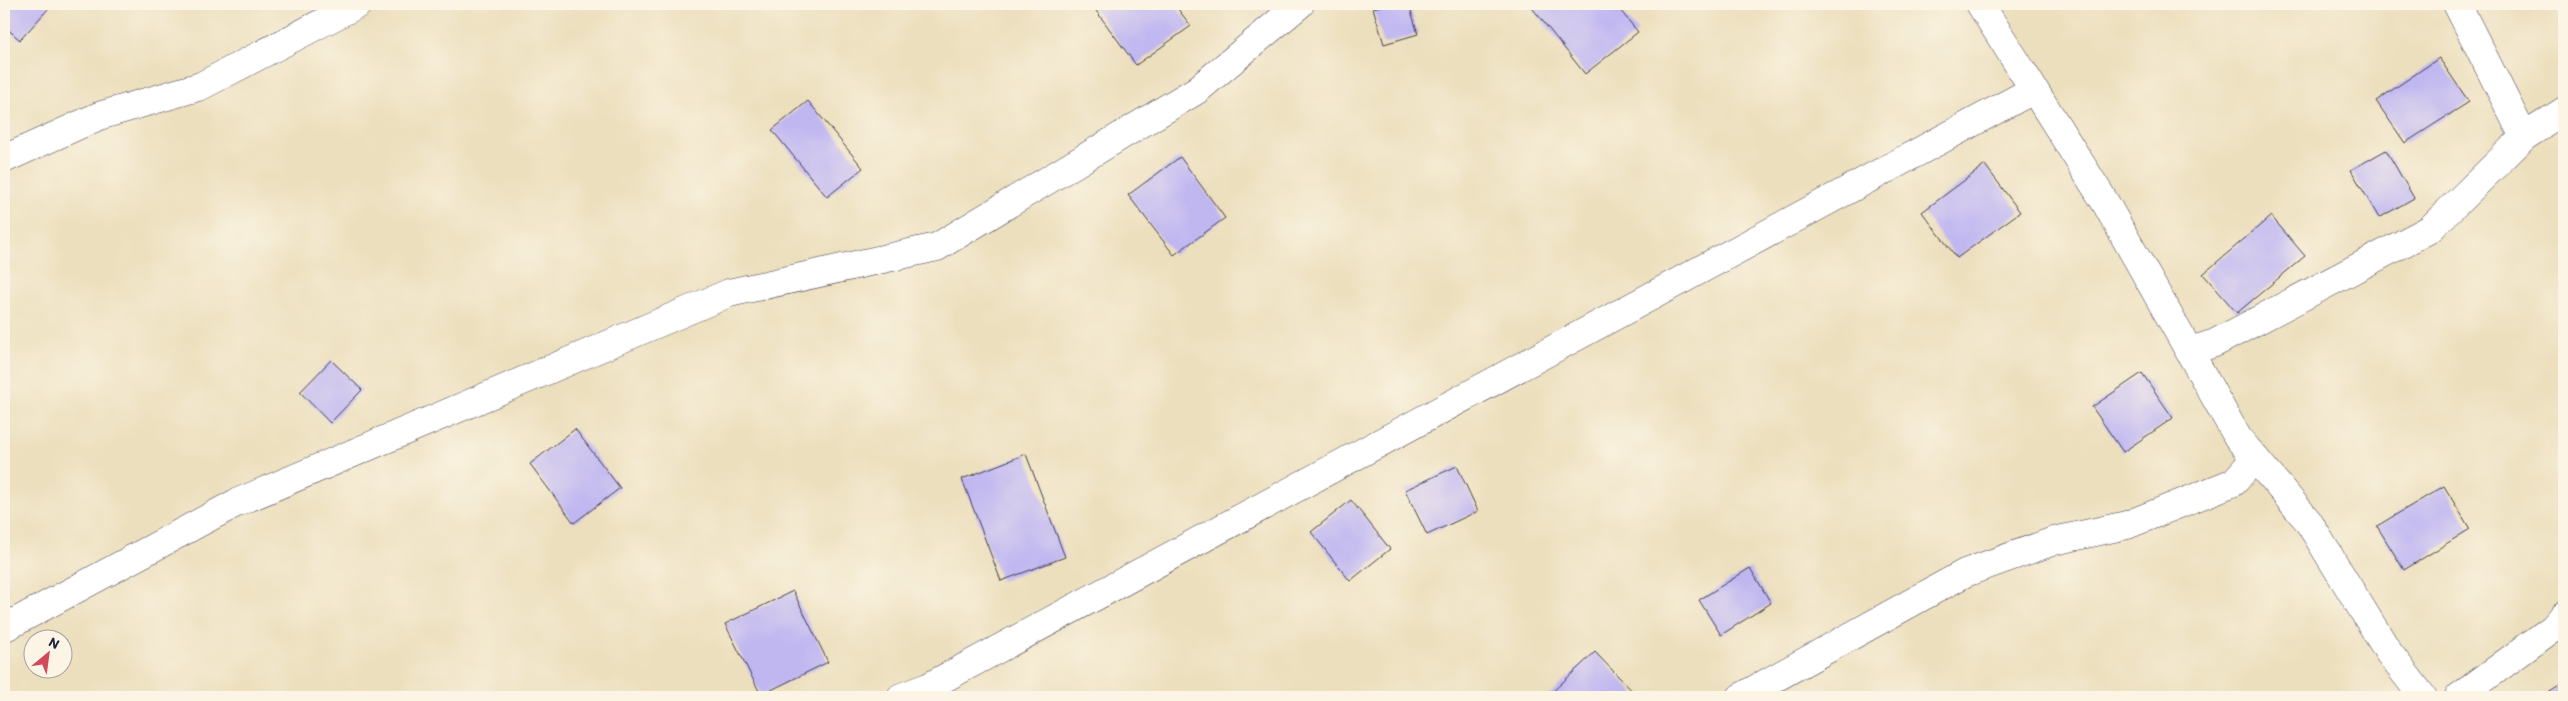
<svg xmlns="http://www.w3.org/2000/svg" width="2568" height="701" font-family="Itim,sans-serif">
<rect width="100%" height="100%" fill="#fcf5e5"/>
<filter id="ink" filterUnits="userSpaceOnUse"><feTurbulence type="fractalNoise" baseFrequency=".02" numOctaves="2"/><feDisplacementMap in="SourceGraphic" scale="10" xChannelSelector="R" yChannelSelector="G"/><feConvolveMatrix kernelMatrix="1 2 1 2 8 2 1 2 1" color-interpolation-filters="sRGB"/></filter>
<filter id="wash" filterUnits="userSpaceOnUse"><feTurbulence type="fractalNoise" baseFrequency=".0096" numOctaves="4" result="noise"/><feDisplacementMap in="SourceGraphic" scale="20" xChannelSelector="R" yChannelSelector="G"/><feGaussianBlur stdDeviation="1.12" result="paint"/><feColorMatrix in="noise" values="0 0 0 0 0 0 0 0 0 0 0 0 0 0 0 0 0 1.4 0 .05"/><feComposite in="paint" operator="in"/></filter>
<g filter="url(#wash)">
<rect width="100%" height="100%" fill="#ecdfbd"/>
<g id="blocks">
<path fill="#c0b7f1" d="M10 4H44L49 8 20 40 4 26V11Z
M1091 4H1174L1191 26 1136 65Z
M1387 4H1409L1418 34 1384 44 1373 8Z
M1529 4H1615L1638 32 1585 74Z
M2439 58 2469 102 2405 143 2376 101Z
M808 101 863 168 827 197 772 130Z
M2386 150 2414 198 2379 218 2351 170Z
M1180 157 1225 218 1174 255 1128 195Z
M1985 165 2020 212 1957 258 1922 212Z
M2271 216 2305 256 2237 313 2203 274Z
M331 360 362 390 330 423 300 392Z
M2142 373 2173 418 2123 452 2092 407Z
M575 429 620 488 574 523 530 464Z
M1026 454 1065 557 1001 581 962 479Z
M1457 466 1478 511 1427 535 1405 490Z
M2444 486 2470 529 2404 570 2377 526Z
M1351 500 1390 549 1350 581 1311 532Z
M1750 568 1771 603 1721 635 1699 600Z
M793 591 828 662 761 695 725 624Z
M1595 652 1638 697H1547Z
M2564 683V697H2542Z"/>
</g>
</g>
<g filter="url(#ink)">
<use href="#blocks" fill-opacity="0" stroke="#403e4e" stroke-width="1"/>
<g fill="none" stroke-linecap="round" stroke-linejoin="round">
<defs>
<path id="minor" d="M1980 4 2105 202 2238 438 2308 521 2389 653 2423 697
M2457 4 2524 137
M4 159 99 116 201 86 358 4
M2190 351 2215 343 2430 229 2524 137 2564 111
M4 628 236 503 729 293 937 247 1197 90 1300 4
M901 697 928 687 2033 90
M1741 697 1965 573 2054 541 2127 525 2234 482 2255 458
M2459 697 2553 628 2564 615"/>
</defs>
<use href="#minor" stroke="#403e4e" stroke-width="29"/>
<use href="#minor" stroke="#fff" stroke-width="28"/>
</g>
</g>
<rect width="2568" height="701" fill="none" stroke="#fcf5e5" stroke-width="20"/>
<g transform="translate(48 654) rotate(29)"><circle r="24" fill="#fcf5e5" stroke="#a5a1a1"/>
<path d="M0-4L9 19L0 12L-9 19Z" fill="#d1495b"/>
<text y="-8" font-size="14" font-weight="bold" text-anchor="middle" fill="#22223b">N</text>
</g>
</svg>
